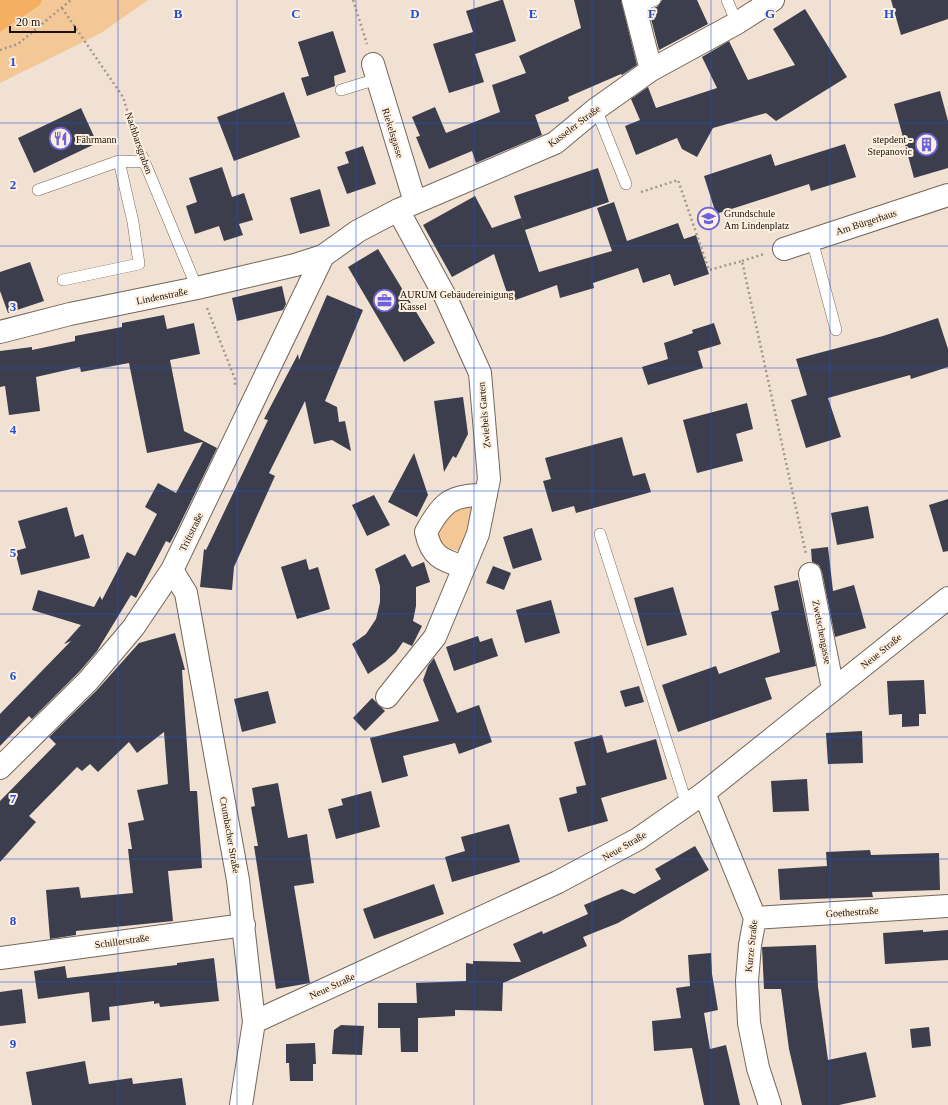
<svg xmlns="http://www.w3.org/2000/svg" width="948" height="1105" font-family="Georgia,serif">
<rect width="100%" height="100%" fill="#f1e1d2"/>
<path fill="#f4c796" d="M42 0H148L101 33 0 83V32L40 5Z
M458 506H469L475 510 476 515 460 550C451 550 445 549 439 542L438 526Z"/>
<path fill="#f4af60" d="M0 0H42L40 5 0 32Z"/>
<path fill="#3d3e4d" d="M501 0H503L516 41 475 54 484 82 449 93 433 44 473 32 466 11Z
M574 0H621L637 65 622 75 621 74 568 97 569 101 535 115 542 135 476 163 472 151 429 169 416 137 420 136 412 117 435 107 446 133 500 112 492 85 526 73 519 56 581 28Z
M662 0H697L708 24 659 50 649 11 658 6Z
M891 0H948V19L901 35Z
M805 9 847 77 776 121 766 113 713 128 697 157 682 149 677 138 636 155 625 126 640 120 631 99 648 87 656 108 717 88 702 57 729 41 748 80 795 65 773 29Z
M333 31 346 72 334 76 335 86 307 96 301 78 309 76 298 42Z
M940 91 948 121V168L914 178 894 104Z
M284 92 300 137 234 161 217 117Z
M81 108 97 143 34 173 18 138Z
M845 144 856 177 811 191 809 184 716 214 704 176 771 154 775 166Z
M363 146 376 184 347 194 337 167 349 163 345 152Z
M222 167 232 197 244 193 253 220 239 224 243 235 224 241 219 226 195 234 186 206 197 202 189 178Z
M598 168 609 202 525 230 514 196Z
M320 189 330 226 300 234 290 198Z
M475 196 492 228 521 218 539 272 612 251 597 208 614 202 627 241 678 223 684 239 696 235 709 274 674 286 670 274 643 283 638 268 593 283 594 288 560 298 557 285 510 302 494 254 452 277 423 225Z
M378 249 435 343 404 362 348 267Z
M30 262 44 301 8 313 0 291V272Z
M282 286 286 304 283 310 237 321 232 298Z
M327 295 363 310 325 401 337 407 339 422 345 421 351 451 332 440 314 444 305 401 269 473 275 476 234 567 232 590 200 587 204 549 206 550 268 420 264 419 298 354 299 360Z
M164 315 167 329 194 323 200 354 170 360 184 431 217 448 177 530 170 543 166 541 136 598 131 595 97 651 79 672 32 719 29 716 0 746V714L71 641 64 644 81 625 32 610 38 590 94 607 100 596 102 600 127 552 135 556 157 514 145 507 158 483 176 493 203 442 147 453 129 363 81 372 80 367 36 377 40 411 9 415 5 386 0 387V351L32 347V350L75 341V336L122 327V323Z
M938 318 948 349V367L911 379 910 375 828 398 841 437 806 448 791 400 807 395 796 359 883 336Z
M714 323 721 344 698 351 703 368 648 385 642 367 668 359 664 343 693 333 692 330Z
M463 397 468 434 456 458 453 456 444 472 434 401Z
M747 403 753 429 736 434 743 461 697 473 683 420Z
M622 437 633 476 645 473 651 492 576 513 574 506 552 512 543 481 551 479 545 458Z
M414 453 428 495 417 517 388 502Z
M374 495 390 525 367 536 352 505Z
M948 499V551L943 552 929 505Z
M868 506 874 538 837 545 831 513Z
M67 507 75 537 83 534 90 558 21 575 15 551 26 548 18 521Z
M532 528 542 560 513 569 503 537Z
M828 547 833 591 854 585 866 628 835 637 822 572 819 565 812 562 811 549Z
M405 554 412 567 424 562 430 582 416 587V606L413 621 422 626 412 646 403 642 396 652 385 662 368 674 352 644 366 634 376 619 380 602V586L375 569Z
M306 559 309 570 318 567 330 609 297 619 281 567Z
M493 566 511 573 504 590 486 583Z
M798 580 816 666 765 678 772 699 678 732 662 685 716 666 719 674 780 652 771 612 779 610 774 586Z
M673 587 687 635 647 646 634 598Z
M551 600 560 633 525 643 516 610Z
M175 633 185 670H182L190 791H197L202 868 168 871 173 921 76 931V935L50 939 46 890 79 887 81 898 133 893 128 849H132L128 823 144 820 137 790 168 784 164 732 137 753 129 742 98 772 90 764 82 771 77 767 29 816 36 822 0 862V801L56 744 49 737 97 690 139 643Z
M478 636 480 642 492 638 498 656 454 671 446 647Z
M434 658 457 713 479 705 492 742 459 754 455 743 403 756 408 776 382 783 370 738 439 721 423 680 428 666Z
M924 680 926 714H919V726L902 727V714L889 715 887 681Z
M639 686 644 702 625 707 620 691Z
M268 691 276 723 242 732 234 699Z
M372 698 385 711 365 731 353 718Z
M862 731 863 763 828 764 826 733Z
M602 735 607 753 656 739 667 779 601 798 608 821 568 832 559 798 577 793 576 787 586 785 574 742Z
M807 779 809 811 773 812 771 781Z
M278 783 288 838 307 834 314 883 294 886 310 983 276 989 254 846H258L251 807 255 806 252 788Z
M371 791 380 827 336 839 328 809 343 805 341 799Z
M509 824 520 862 452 882 445 857 465 851 461 837Z
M695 846 709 870 618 923 583 937 587 946 503 983 502 1011 455 1010V1016L418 1018V1052H401L400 1028H378V1003H417L416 983 466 981V963L473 964V961L521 962 513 944 542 931 543 934 588 914 584 905 622 889 634 894 661 879 655 869Z
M870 850 871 855 939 853 940 890 872 892 873 897 780 900 778 869 827 866 826 852Z
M434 884 444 914 374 939 363 909Z
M923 930V932L948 930V960L885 964 883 933Z
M816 945 818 987 828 1060 866 1052 876 1097 839 1105H802L789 1049 781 989H764L762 947Z
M711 953 712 974 718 1010 704 1013 710 1049 726 1045 740 1105H704L692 1048 654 1051 652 1021 681 1018 676 988 690 986 688 955Z
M214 958 219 1001 160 1007 159 1003 154 1004V1001L109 1007 110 1020 92 1022 89 992 38 999 34 971 65 966 67 978 177 965V963Z
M22 989 26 1023 0 1026V992Z
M341 1025 364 1026 362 1055 332 1054 334 1030Z
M929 1027 931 1046 912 1048 910 1029Z
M315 1043 316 1064H313V1081H290L289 1063H286V1044Z
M85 1061 89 1084 132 1078 133 1084 182 1078 186 1105H32L26 1072Z"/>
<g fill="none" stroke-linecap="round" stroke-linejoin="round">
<defs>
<path id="lane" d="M727 0 737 23
M635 9 655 0
M341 90 377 79
M596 109 626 184
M142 156 197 288
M38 190 119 161 144 162
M812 240 836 330
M63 280 139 264 133 222 119 161
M600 534 687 805"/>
<path id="street" d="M633 0 651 70
M373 64 415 202
M784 249 948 195
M0 332 70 314 197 288 295 265 323 256 358 231 398 210 555 143 596 109 651 70 737 23 773 0
M464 567C441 560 431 556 426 532 442 502 452 494 486 495
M172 570 186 593 238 880 254 1022
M810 574 833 689
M387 697 435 637 478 534 489 479 480 373 446 298 398 210
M0 768 88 681 133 628 172 570 323 256
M704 793 755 918 750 945 747 981 749 1023 758 1068 770 1105
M755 918 948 906
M0 958 244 925"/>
<path id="secondary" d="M241 1105 254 1022 558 882 638 839 704 793 948 598"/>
</defs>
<use href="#lane" stroke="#736658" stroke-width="12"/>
<use href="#street" stroke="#736658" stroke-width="24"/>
<use href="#secondary" stroke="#736658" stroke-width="24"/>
<path stroke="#a3978c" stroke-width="2.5" stroke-dasharray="2 3" stroke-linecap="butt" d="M353 0 367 44
M62 8 123 97 137 142
M0 50 18 44 71 0
M641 192 678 180 709 270 742 261 806 554
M742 261 764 254
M207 308 235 379V385"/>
<use href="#lane" stroke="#fff" stroke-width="11"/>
<use href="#street" stroke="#fff" stroke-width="22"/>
<use href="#secondary" stroke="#fff" stroke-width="22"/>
</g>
<path fill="none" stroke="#1d4ed8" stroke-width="1" stroke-opacity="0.55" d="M118 0V1105M237 0V1105M356 0V1105M474 0V1105M592 0V1105M711 0V1105M830 0V1105M0 123H948M0 246H948M0 368H948M0 491H948M0 614H948M0 737H948M0 859H948M0 982H948"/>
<defs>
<symbol id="restaurant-ring" viewBox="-11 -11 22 22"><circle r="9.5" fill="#feefdf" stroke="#6b63dd" stroke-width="1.5"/><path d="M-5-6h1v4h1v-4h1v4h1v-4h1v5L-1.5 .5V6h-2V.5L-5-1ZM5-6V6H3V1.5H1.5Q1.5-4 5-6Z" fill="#6b63dd"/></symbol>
<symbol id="building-ring" viewBox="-11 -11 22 22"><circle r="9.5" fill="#feefdf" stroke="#6b63dd" stroke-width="1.5"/><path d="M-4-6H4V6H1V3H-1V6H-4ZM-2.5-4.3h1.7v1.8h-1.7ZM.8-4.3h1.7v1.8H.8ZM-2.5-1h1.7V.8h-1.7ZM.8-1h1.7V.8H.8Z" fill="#6b63dd"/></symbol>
<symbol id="school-ring" viewBox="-11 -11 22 22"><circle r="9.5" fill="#feefdf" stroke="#6b63dd" stroke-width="1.5"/><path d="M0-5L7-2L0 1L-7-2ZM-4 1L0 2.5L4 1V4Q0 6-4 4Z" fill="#6b63dd"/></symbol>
<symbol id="office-ring" viewBox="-11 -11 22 22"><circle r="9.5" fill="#feefdf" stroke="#6b63dd" stroke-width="1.5"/><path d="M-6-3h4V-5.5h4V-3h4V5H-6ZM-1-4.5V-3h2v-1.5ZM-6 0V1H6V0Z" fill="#6b63dd"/></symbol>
</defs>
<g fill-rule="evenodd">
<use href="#restaurant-ring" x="48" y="126" width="25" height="25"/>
<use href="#building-ring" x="914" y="132" width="25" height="25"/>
<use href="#school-ring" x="696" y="206" width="25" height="25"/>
<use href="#office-ring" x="372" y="288" width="25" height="25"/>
</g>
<g text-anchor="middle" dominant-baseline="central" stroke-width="4" stroke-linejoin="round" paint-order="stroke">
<g font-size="10" fill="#18130e" stroke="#feefdf">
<text transform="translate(574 126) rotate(-37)">Kasseler Straße</text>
<text transform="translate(393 133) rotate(73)">Riekelsgasse</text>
<text transform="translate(139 143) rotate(71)">Nachbarsgraben</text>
<text transform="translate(866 222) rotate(-18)">Am Bürgerhaus</text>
<text transform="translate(162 296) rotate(-11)">Lindenstraße</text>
<text transform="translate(484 415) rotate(-95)">Zwiebels Garten</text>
<text transform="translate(191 532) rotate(-64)">Triftstraße</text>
<text transform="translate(822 632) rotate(79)">Zwetschengasse</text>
<text transform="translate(881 651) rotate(-39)">Neue Straße</text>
<text transform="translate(230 835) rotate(80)">Crumbacher Straße</text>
<text transform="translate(624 846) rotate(-30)">Neue Straße</text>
<text transform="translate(852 912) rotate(-4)">Goethestraße</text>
<text transform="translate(122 941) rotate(-8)">Schillerstraße</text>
<text transform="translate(751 946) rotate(-84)">Kurze Straße</text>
<text transform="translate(332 986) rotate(-25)">Neue Straße</text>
</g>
<g font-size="10" fill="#18130e" stroke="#feefdf" text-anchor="start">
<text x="76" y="139">Fährmann</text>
<text x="912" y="139" text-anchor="end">stepdent -<tspan x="912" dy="12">Stepanovic</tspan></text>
<text x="724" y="213">Grundschule<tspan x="724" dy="12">Am Lindenplatz</tspan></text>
<text x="400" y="294">AURUM Gebäudereinigung<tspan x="400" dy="12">Kassel</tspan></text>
</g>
</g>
<g font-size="13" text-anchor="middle" font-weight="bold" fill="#1d4ed8" stroke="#feefdf" stroke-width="4" stroke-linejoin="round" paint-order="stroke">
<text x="178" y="18">B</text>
<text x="296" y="18">C</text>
<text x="415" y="18">D</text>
<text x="533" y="18">E</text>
<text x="652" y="18">F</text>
<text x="770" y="18">G</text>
<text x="889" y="18">H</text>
<text x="13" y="66">1</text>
<text x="13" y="189">2</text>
<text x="13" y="311">3</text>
<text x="13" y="434">4</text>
<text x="13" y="557">5</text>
<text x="13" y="680">6</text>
<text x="13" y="803">7</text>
<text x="13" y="925">8</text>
<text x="13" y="1048">9</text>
</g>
<path d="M10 26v6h65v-6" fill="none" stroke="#18130e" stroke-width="2"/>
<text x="16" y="26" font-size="12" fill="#18130e" stroke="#feefdf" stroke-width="3" paint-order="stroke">20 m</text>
</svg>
